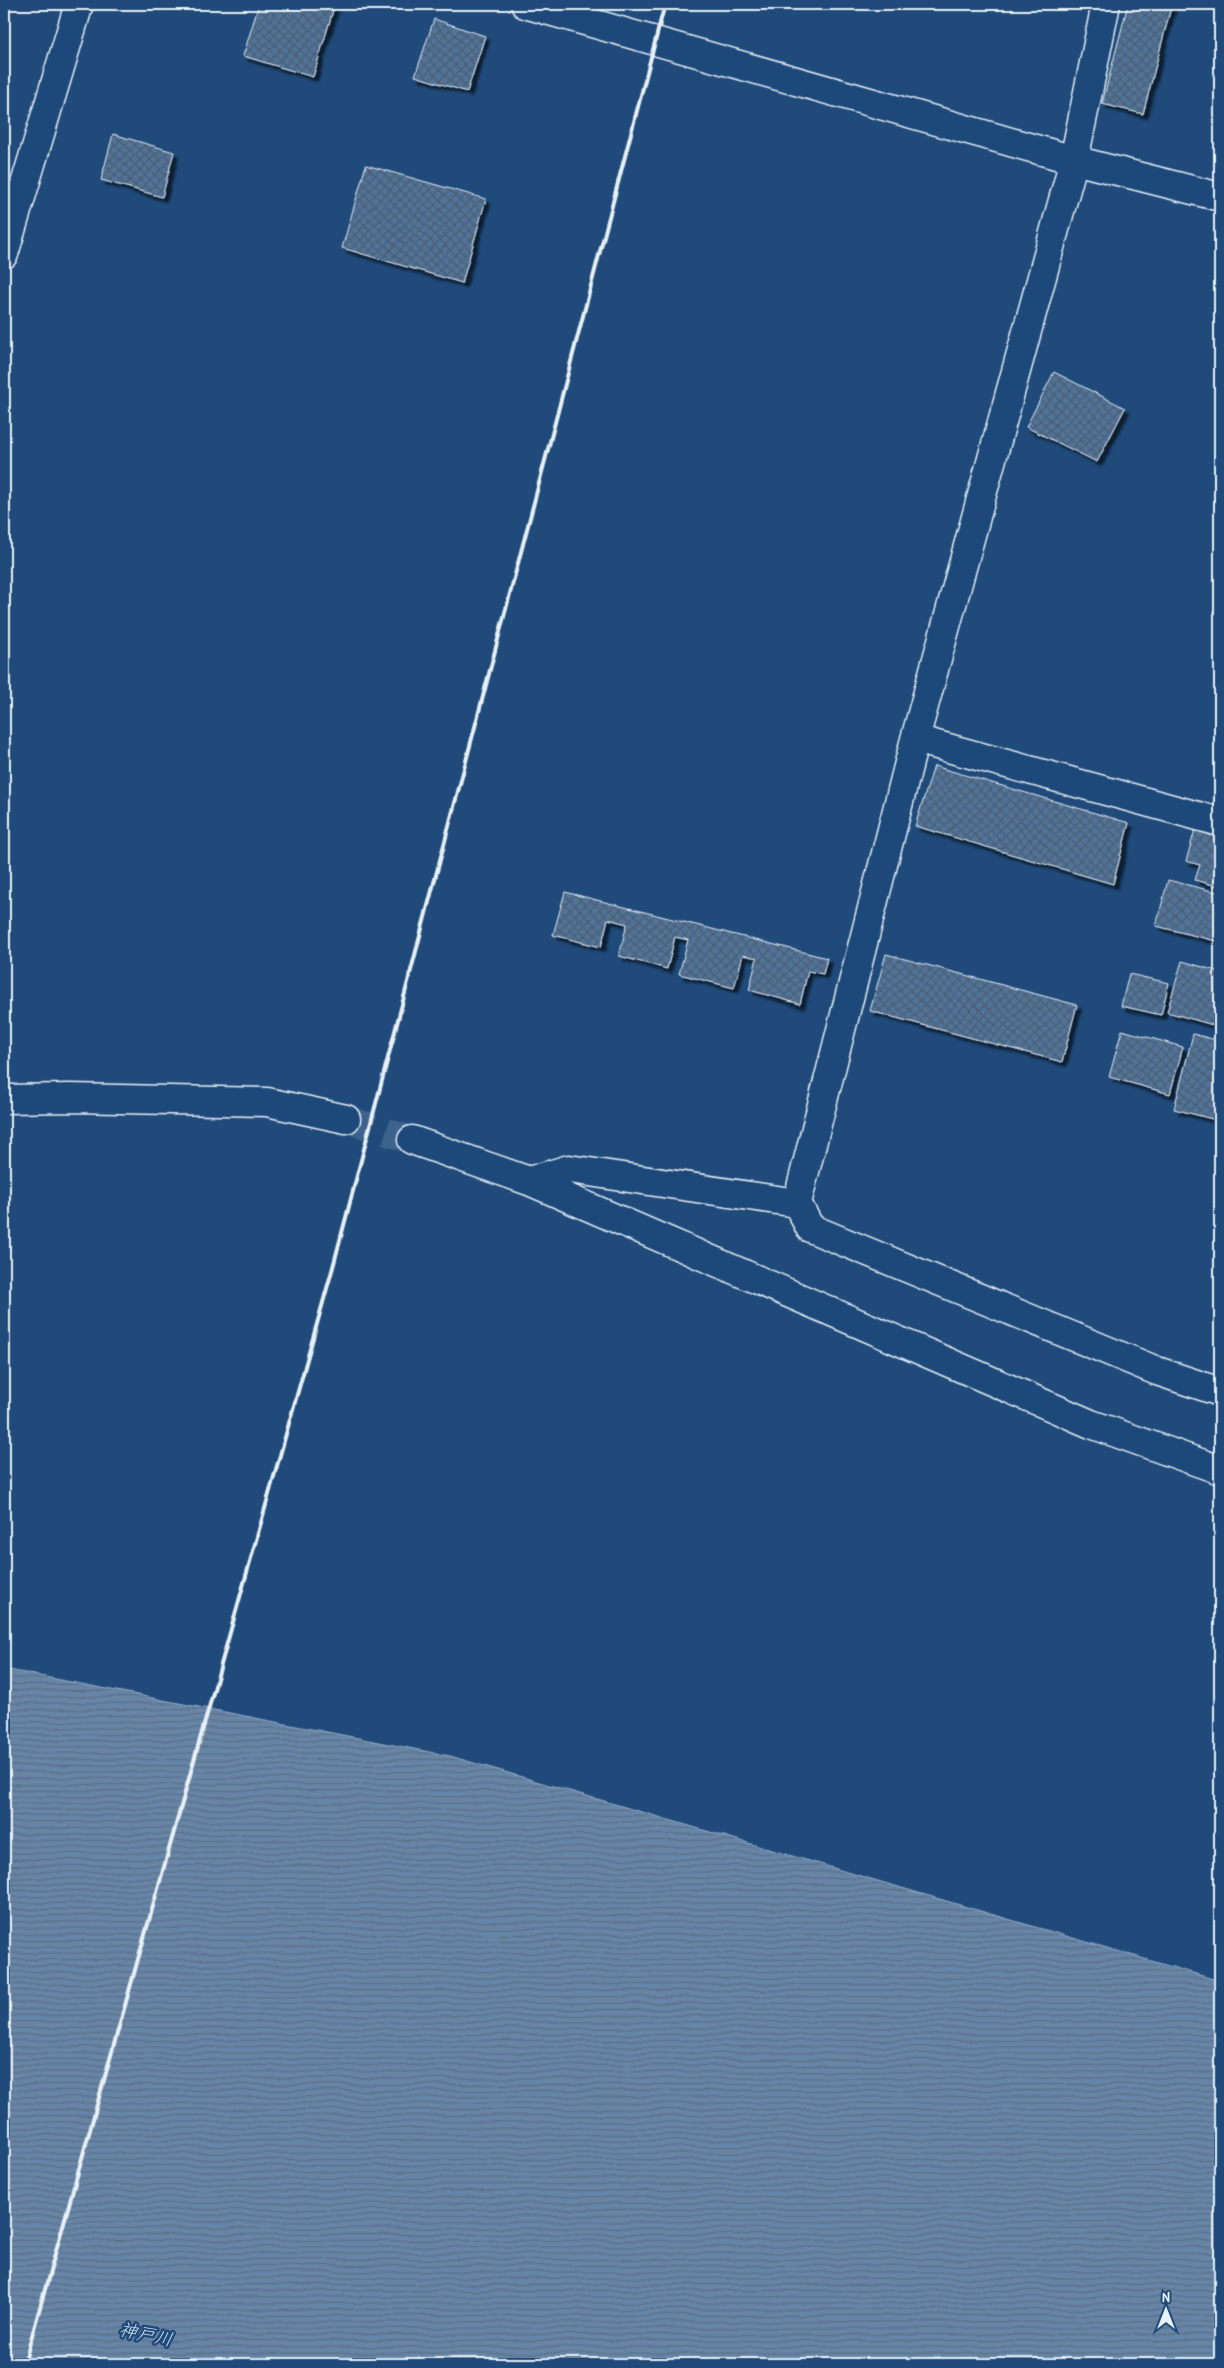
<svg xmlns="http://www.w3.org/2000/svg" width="1224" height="2368" font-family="'Patrick Hand','Klee One',sans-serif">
<defs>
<pattern id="water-rules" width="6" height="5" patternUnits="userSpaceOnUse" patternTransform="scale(1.25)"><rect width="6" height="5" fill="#6685a7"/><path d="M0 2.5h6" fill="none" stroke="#596d82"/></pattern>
<pattern id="building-cross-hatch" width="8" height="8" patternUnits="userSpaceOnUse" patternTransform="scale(1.25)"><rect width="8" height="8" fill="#517399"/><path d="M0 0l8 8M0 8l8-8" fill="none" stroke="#4c5e72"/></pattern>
<filter id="shadow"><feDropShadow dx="4.5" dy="4.5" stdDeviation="1" flood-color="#0009"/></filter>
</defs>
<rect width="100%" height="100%" fill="#1f4a7a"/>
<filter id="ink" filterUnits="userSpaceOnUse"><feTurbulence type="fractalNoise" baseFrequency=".02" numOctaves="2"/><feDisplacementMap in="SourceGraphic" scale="10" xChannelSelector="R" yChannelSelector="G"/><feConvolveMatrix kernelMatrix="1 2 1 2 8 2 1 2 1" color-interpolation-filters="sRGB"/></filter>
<g filter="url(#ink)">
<path fill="url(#water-rules)" stroke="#9ab0c7" d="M4 1669 450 1756 1220 1981V2364H4Z"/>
<path fill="url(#building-cross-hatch)" stroke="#e8f1f8" filter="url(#shadow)" d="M259 4H335L313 77 243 56Z
M1128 4H1172L1143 114 1102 104Z
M434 19 485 36 467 92 415 76Z
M113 134 174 152 162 197 101 180Z
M366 165 486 199 462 283 342 248Z
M1054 372 1125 408 1097 462 1026 427Z
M934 766 1129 823 1113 884 915 826Z
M1195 830 1220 838V887L1195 880 1200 865 1186 861Z
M1168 880 1220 893V942L1156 926Z
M565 892 827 958 823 974 808 971 800 1004 749 990 757 958 743 955 734 988 679 974 688 940 675 937 667 969 619 956 627 924 608 919 601 947 553 935Z
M886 954 1077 1005 1062 1062 870 1011Z
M1182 961 1220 972V1027L1167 1012Z
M1129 974 1169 983 1161 1015 1121 1006Z
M1122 1030 1183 1047 1170 1094 1109 1077Z
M1193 1034 1220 1041V1105L1216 1120 1174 1109Z"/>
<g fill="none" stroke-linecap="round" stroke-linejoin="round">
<path stroke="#3d638d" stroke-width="28" stroke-dasharray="28 14" stroke-linecap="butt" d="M346 1119 412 1140"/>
<defs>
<path id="street" d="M525 4 1074 160 1220 197
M1106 4 1074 160 915 739 797 1203 810 1228 1157 1371 1220 1392
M4 254 79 4
M915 739 1220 822
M4 1099 70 1098 267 1102 346 1119
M412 1140 529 1181 1091 1424 1220 1470
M529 1181 569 1169 797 1203"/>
</defs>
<use href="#street" stroke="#e8f1f8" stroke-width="31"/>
<use href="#street" stroke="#1f4a7a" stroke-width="28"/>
<path stroke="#e8f1f8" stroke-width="4" d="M24 2364 333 1267 665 4"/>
</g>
</g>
<g text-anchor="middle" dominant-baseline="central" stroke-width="5" stroke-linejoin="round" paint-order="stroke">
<g font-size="18" font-style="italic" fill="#d4e1ec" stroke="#1f4a7a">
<text transform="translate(146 2334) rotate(12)">神戸川</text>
</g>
</g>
<rect width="1224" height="2368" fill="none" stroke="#1f4a7a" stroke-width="20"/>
<rect x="10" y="10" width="1204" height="2348" fill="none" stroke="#e8f1f8" stroke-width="2" filter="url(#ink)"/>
<g transform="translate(1166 2310)" stroke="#1f4a7a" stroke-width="4" paint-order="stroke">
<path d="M0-4L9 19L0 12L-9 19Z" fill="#e8f1f8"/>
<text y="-8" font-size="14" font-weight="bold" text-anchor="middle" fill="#e8f1f8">N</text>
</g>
</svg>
